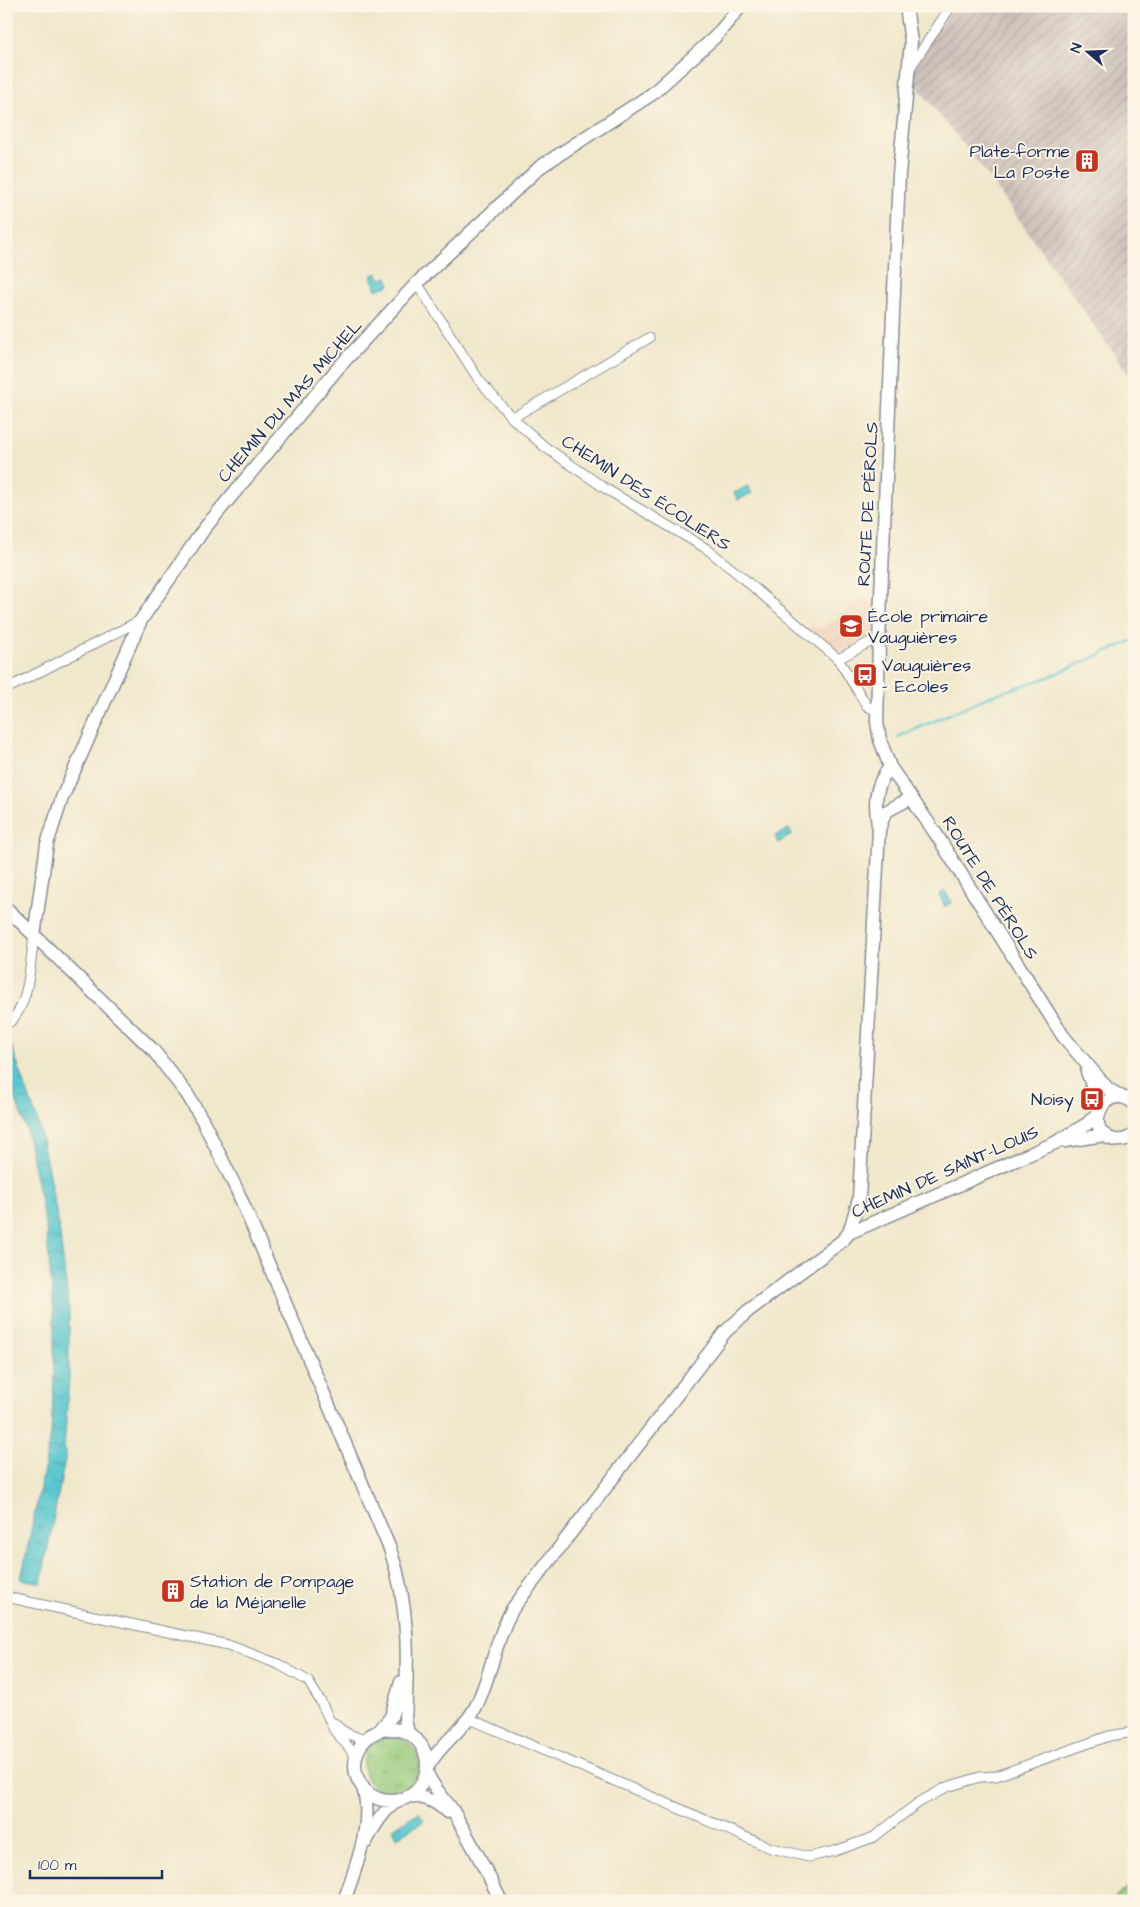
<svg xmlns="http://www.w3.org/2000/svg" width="1140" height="1907" font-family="'Architects Daughter',sans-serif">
<defs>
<pattern id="industrial-furrows" width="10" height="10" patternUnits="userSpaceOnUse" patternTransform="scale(1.25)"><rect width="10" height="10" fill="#cec1ba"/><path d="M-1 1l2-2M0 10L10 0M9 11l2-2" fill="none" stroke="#b0a6a2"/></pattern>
<pattern id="grass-tufts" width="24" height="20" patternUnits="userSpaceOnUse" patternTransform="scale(1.25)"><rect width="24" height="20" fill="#97cb7b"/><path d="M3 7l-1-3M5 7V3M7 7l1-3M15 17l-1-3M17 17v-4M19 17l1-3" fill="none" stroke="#7aa568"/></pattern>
<pattern id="water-ripples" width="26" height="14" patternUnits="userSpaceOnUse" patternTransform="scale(1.25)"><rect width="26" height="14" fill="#59c7cf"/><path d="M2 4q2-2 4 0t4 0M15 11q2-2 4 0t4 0" fill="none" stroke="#49a2ab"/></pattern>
</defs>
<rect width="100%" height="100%" fill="#fcf5e5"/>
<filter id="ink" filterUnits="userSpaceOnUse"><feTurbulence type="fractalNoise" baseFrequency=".02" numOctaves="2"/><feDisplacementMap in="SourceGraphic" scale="10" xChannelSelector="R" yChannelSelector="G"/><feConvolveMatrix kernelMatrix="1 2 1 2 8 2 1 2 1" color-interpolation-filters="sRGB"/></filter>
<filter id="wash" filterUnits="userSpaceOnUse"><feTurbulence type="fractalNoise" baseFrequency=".0096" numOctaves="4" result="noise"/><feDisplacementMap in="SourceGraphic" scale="20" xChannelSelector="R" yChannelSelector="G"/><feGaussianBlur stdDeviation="1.12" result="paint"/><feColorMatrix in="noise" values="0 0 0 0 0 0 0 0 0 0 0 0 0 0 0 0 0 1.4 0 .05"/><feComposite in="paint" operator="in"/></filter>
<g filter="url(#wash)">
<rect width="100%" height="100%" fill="#f0e8cb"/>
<path fill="#f1d5bd" d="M863 599 875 600 876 633 838 653 810 628 815 626 817 629 823 627 838 618 837 615Z"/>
<path fill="url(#industrial-furrows)" d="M954 6H1134V382L983 169 915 84 910 68Z"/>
<path fill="url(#grass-tufts)" stroke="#597d6c" d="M363 1765a28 28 0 1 1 56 0a28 28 0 1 1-56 0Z
M1134 1882V1901H1111Z"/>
<path fill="url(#water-ripples)" stroke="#3a7b96" d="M377 273 381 279 387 277 390 285 376 290 371 276Z
M748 486 752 493 738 500 734 493Z
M789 829 792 835 778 843 775 836Z
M945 891 952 902 945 907 939 894Z
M6 1030 39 1125 59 1226 69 1311V1377L64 1449 66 1454 41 1583 21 1579 51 1435 54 1377V1313L46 1228 26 1129 6 1071Z
M419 1812 424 1821 397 1837 393 1828Z"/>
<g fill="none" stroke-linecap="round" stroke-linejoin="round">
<path stroke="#59c7cf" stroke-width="2.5" d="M898 737 990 696 1046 678 1134 640"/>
</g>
</g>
<g filter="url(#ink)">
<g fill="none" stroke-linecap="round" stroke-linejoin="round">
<defs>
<path id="street" d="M910 68 951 6
M417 283 479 380 512 418 545 447 606 489 707 549 738 574 838 659 867 706 877 711
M512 418 649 338
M838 659 870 642 879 643
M6 689 141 620
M6 1025C30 1010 30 962 34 936
M6 1597 228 1645 278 1664 308 1681 321 1702 334 1730 351 1750 355 1760
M468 1718 771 1848 809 1857 835 1851 874 1837 918 1803 947 1787 980 1777 996 1776 1109 1736 1134 1732
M334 1723C343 1733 353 1738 366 1738"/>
<path id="secondary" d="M906 6 911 42 899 174 879 643 877 722 880 740 890 767 936 834 1063 1036 1108 1089 1122 1097
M878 825C874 802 875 785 890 767
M6 908 153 1050 187 1094 203 1121 237 1190 390 1549C410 1606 408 1661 405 1720L408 1732
M34 936 47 844 62 798 141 620 204 529 338 368 417 283 540 167 652 94 715 37 741 6
M1087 1071 1100 1109
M1134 1103C1103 1079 1081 1134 1115 1140 1122 1141 1128 1139 1134 1135
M1065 1141 1105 1135
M849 1233 1055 1143 1087 1124 1098 1113
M355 1765a36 36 0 1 1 72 0a36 36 0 1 1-72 0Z
M380 1730 391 1717 401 1682
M427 1768C440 1743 467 1728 478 1702 492 1671 496 1638 513 1608L725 1332 748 1311 842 1241 849 1233 859 1199 879 830 885 812 911 798
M427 1773C433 1788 444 1798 453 1811 470 1840 486 1870 501 1901
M409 1796C425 1797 436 1801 447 1812
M366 1842C374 1826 383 1810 399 1800
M344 1901C356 1866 374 1824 363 1787"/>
</defs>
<use href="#street" stroke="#868c94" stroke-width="11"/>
<use href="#secondary" stroke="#868c94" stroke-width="15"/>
<use href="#street" stroke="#fff" stroke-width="9"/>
<use href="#secondary" stroke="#fff" stroke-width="12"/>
</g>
</g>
<defs>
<symbol id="building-square" viewBox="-11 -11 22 22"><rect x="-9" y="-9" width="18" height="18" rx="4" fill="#c8321e" stroke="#fcf5e5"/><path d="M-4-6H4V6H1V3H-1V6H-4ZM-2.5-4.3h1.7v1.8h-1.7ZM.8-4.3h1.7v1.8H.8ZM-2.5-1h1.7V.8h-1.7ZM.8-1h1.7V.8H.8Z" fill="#fff"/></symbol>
<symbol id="school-square" viewBox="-11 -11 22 22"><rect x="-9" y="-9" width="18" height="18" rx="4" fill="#c8321e" stroke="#fcf5e5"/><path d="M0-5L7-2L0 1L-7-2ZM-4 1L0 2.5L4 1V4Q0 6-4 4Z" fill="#fff"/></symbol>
<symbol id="bus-square" viewBox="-11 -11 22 22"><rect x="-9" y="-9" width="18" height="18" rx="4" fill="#c8321e" stroke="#fcf5e5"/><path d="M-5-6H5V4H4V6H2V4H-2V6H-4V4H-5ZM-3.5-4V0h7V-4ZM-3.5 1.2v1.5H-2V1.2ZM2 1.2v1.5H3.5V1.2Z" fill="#fff"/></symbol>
</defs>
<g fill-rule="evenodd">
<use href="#building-square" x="1073" y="147" width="28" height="28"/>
<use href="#school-square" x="837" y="612" width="28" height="28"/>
<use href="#bus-square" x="851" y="661" width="28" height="28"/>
<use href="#bus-square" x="1078" y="1085" width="28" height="28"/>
<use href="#building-square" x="159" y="1577" width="28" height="28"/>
</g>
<g text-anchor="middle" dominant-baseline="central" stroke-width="4" stroke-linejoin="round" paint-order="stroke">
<g font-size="18" fill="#1b2f5e" stroke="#fcf5e5" text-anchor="start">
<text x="1070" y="151" text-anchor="end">Plate-forme<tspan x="1070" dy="21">La Poste</tspan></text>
<text x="868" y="616">École primaire<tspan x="868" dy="21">Vauguières</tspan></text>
<text x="882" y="665">Vauguières<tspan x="882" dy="21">- Ecoles</tspan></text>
<text x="1074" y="1099" text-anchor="end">Noisy</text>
<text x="190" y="1581">Station de Pompage<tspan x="190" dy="21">de la Méjanelle</tspan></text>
</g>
<g font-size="18" fill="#1b2f5e" stroke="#fcf5e5">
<text transform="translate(290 401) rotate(-49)">CHEMIN DU MAS MICHEL</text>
<text transform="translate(646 493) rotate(33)">CHEMIN DES ÉCOLIERS</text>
<text transform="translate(868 504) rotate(-87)">ROUTE DE PÉROLS</text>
<text transform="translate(990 888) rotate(58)">ROUTE DE PÉROLS</text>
<text transform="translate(945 1172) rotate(-24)">CHEMIN DE SAINT-LOUIS</text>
</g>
</g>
<rect width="1140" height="1907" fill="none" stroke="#fcf5e5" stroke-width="25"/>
<g transform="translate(1088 52) rotate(289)" stroke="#fcf5e5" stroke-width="4" paint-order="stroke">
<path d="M0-4L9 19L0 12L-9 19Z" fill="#1b2f5e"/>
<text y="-8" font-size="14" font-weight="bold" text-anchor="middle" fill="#1b2f5e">N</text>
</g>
<path d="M30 1870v8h132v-8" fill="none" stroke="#1b2f5e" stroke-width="2.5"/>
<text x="38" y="1870" font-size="15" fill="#1b2f5e" stroke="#fcf5e5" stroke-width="4" paint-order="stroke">100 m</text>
</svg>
